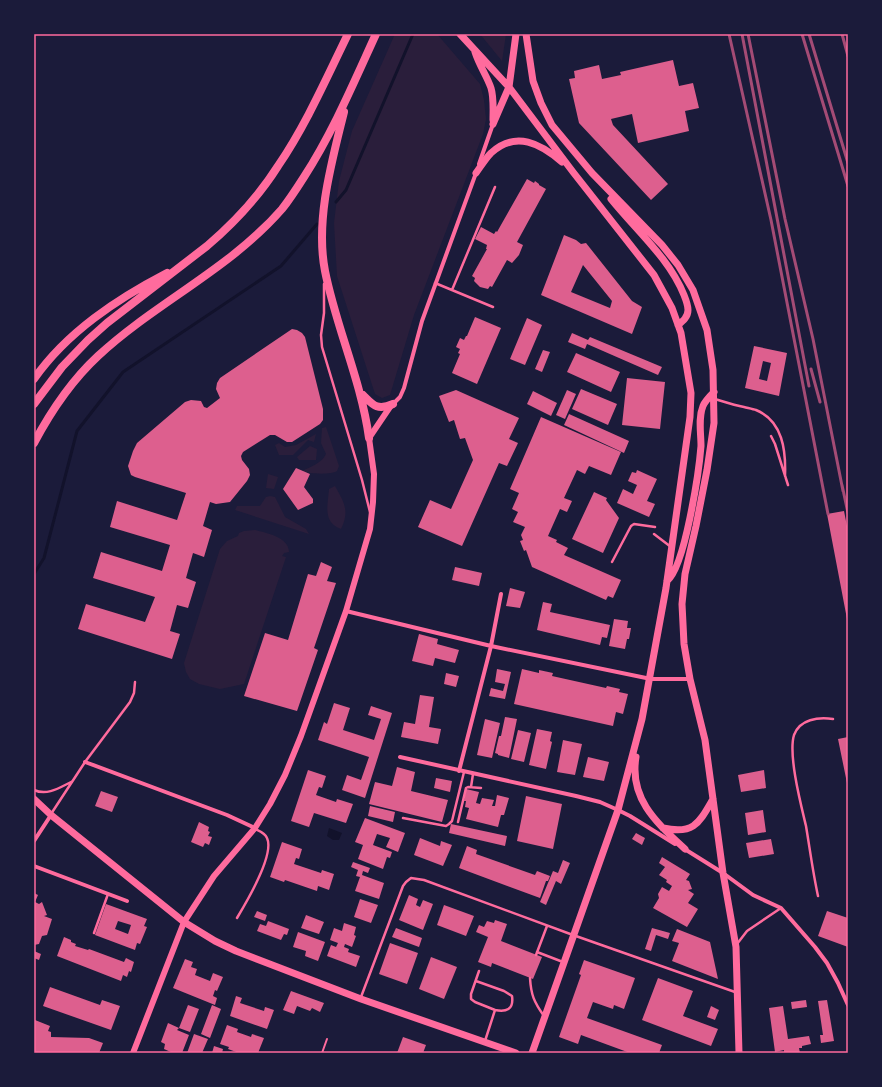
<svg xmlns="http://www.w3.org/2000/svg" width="882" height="1087" font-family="'Exo 2',sans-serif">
<rect width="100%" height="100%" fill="#1b1b3a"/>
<path fill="#2a1e3b" d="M395 34H437L480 84 484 100 486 119 483 134 414 315 390 395 382 398 375 394 337 276 334 223 339 181 352 131Z
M480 34H506L502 61Z
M326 427 339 466 337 471C330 475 310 474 302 471 310 467 322 463 326 454L321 443 322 428Z
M316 434 314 442 308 440 293 455H279L275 445 279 443 285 447 296 445Z
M310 446 317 449 316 460H299L297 457Z
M268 474 278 477 274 489 266 488Z
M335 486C344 502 350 511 341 529 322 522 328 505 329 489Z
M270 496 275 497 285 517 306 529 309 534 235 510 237 506H260L266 497Z
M255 530C266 533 289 537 289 552L284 553 282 556 286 557 244 684 220 689 199 684 190 679 186 672 184 663 220 549 227 541 238 536 239 533 244 531Z"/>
<path fill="#12122b" d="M329 828 342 833 339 840H333L327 836Z"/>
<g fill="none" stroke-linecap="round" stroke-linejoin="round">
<path stroke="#12122b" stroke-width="3" d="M336 202 346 190 413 34
M34 574 44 558 77 431 123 372 281 266 317 224"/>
</g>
<path fill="#dd5f8e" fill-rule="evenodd" d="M673 60 679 86 693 83 699 108 685 111 689 131 638 143 632 114 611 119 613 125 668 184 651 200 579 123 569 79 575 78 574 71 599 65 602 79 621 75 620 72Z
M527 179 534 183 535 181 539 184V185L546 189 517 242 523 245 519 255 512 263 507 260 492 287 490 286 488 289 480 287 474 281 475 278 472 276 487 249H486L487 245 475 239 481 227 494 234 496 231 497 232Z
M564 235 576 240 581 244 586 243 632 301 642 307 632 334 541 295ZM583 265 612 301 610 308 571 292Z
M475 317 501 328 477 384 452 373 460 354 458 353 460 349 456 347 460 338 464 340 466 336H467Z
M527 318 542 325 525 365 510 359Z
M292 329 297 330 302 333 305 337 323 409V420L320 424 292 442H287L275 435H270L243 452 241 456 242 460 249 469 250 475 247 481 230 502 216 504 210 502 203 526 212 530 204 557 193 553 186 578 196 582 188 608 177 605 170 631 180 634 172 659 78 629 86 604 145 622 155 597 93 578 101 552 162 571 170 545 110 527 117 501 177 520 186 493 135 477 131 475 128 466 133 451 137 443 185 402 191 400 201 401 204 407 207 408 220 398 216 389 217 383 220 378Z
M572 333 588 340 590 337 662 367 658 375 587 344 585 349 568 342Z
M754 346 787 353 779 396 745 388ZM763 361 771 363 767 381 759 379Z
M543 350 550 352 542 372 535 369Z
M576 353 620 372 611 392 567 372Z
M627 378 665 382 660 429 622 425Z
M581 389 617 404 608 425 572 409Z
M456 390 519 418 509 439 518 443 507 466 499 463 462 546 418 527 430 500 451 509 473 460 465 438 460 439 454 420 449 422 439 396Z
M567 390 576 394 565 419 556 415Z
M533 391 557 403 551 416 527 404Z
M569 414 629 441 624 453 564 425Z
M541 417 621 452 611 475 589 466 585 474 577 470 564 498 572 501 567 512 560 509 548 536 557 540 556 542 568 548 564 555 621 580 613 598 608 596 606 600 532 567 526 550 524 551 520 541 523 540 521 535 525 527 513 522 518 512 512 509 519 493 510 489Z
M296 468 310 474 304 487 313 499V503L298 510 283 489Z
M637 470 657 479 647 501 655 504 649 517 617 503 623 489 633 494 637 485 628 481 632 472 636 473Z
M594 492 607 498 606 500 619 518 603 553 572 539Z
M844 511 848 531 847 619 827 514Z
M321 562 332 567 327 581 336 583 314 648 318 650 297 711 244 696 265 633 288 640 308 574 316 576Z
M455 567 482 573 479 586 452 580Z
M510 588 525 592 520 608 506 606Z
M543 602 552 604 550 612 610 625 607 638 602 637 600 645 537 630Z
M614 619 628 621 627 628H631L629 639H627L625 649 609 646Z
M419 634 438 639 437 644 459 650 455 663 435 658 433 666 412 661Z
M497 669 511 672 505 699 489 696 491 688 503 691 505 684 495 682Z
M522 669 539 673V670L553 673 552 676 606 688 607 686 620 689 619 692 628 694 623 714 616 712 613 726 514 704Z
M446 673 459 676 456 687 444 684Z
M420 695 434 697 429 727 441 729 438 744 401 737 404 722 415 724Z
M334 703 350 708 343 730 374 740 381 719 368 715 371 706 392 713 365 798 342 790 347 775 361 780 369 757 318 740 324 722 327 724Z
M505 717 517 719 509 758 498 755V754L495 753 499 736H501Z
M485 719 500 723 492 758 477 755Z
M537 729 552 732 550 741 552 742 546 769 529 765Z
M518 730 531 733 524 762 511 759Z
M848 737V783H847L838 739Z
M563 740 582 744 575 775 557 772Z
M588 757 609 762 604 781 583 777Z
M397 767 415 772 411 791 448 800 442 822 369 804 375 782 392 786Z
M308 770 326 776 322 788 319 787 316 795 336 802 337 799 353 804 346 823 314 813 309 827 291 821Z
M764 770 766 788 741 792 738 775Z
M436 778 452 781 450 792 434 788Z
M466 789 479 792 476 803 480 804 482 798 494 800 492 806H495L497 795 509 798 504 815H501L498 827 466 819 469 808 465 807 466 801H464Z
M101 791 118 797 112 812 95 806Z
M526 796 562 804 553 849 517 841Z
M370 806 395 812 393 822 368 816Z
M763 810 766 832 748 835 745 813Z
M365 818 405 833 398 852 386 847 390 838 377 834 373 845 392 852 390 858 387 857 383 869 358 859 363 845 355 842Z
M199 822 209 827 208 831 210 832 208 836 212 837 209 845 205 843 203 847 191 842Z
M451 824 507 836 505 846 449 833Z
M636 833 645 838 642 845 632 839Z
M420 838 440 846 441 841 452 845 443 866 414 855Z
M771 839 774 854 749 858 746 843Z
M282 842 302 849 299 859 296 858 294 864 321 873 322 870 334 874 329 890 318 886 317 891 285 880 284 882 270 877Z
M467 846 477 850 476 854 535 875 537 871 550 876 548 881H546L540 898 459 868Z
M662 857 690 874 686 880 689 881 692 889 688 890 694 894 688 903 698 909 687 927 653 908 659 898 658 894 662 887 669 891 672 886 666 882 667 880 659 875 665 867 659 863Z
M563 860 570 863 561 884 556 881 546 905 540 902 553 871 558 873Z
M353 862 370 868 368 873 363 871 362 875 384 883 379 899 355 891 360 877 356 876 358 870 351 867Z
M34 893 38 895 35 902 39 904 42 902 47 915 44 916 52 919 47 935 42 936 39 944 34 945Z
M409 895 418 899 416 905 420 907 423 900 433 904 423 930 399 920Z
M360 899 378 905 371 923 354 917Z
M106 904 147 919 144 926 147 927 140 944 137 943 135 950 95 935ZM118 921 131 925 128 934 115 929Z
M444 905 474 916 466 936 437 925Z
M257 911 267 915 265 921 254 917Z
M827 911 848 918V947L818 936Z
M306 915 324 922 319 934 301 928Z
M495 920 507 924 501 941 542 957 533 979 492 963 491 967 478 962 488 937 476 932 479 925 484 927 487 921 494 923Z
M268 921 289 929 287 935 284 934 281 940 257 931 260 924 266 926Z
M344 923 356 927 354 935 356 936 352 947 345 944 344 947 349 949 348 952 360 956 356 967 327 956 331 945 336 947 338 943 330 940 334 928 342 931Z
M396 928 422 938 419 947 392 937Z
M652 928 670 933 668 939 656 935 651 951 645 949Z
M677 929 710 942 718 979 672 961 679 943 672 941Z
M298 932 325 942 318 961 305 956 306 951 293 947Z
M64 937 71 940V942L76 944 75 946 88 950 89 949 124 962 126 958 134 962 131 972 129 971 127 977 123 975 121 981 57 956Z
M390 943 418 953 407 984 379 974Z
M34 951 41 954 39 960 34 958Z
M431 957 457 967 444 999 419 989Z
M185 959 193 962 191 967 197 969 195 975 210 981 213 973 223 977 217 991 215 990 213 996 217 998 215 1005 173 988Z
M584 960 635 978 624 1009 614 1005 613 1009 593 1002 587 1018 662 1045 659 1053H630L581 1035 578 1044 559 1037 581 975 579 974Z
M658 978 693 991 683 1016 718 1029 711 1046 642 1020Z
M50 987 100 1005 102 1000 120 1006 111 1030 43 1006Z
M291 991 324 1003 320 1012 312 1008 310 1011 297 1006 294 1014 283 1010Z
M236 996 242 998 240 1003 264 1011 265 1007 274 1010 267 1029 230 1016Z
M806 1000 807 1007 792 1009 791 1002Z
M827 1000 834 1041 821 1043 820 1035H823L818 1001Z
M188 1005 199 1009 190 1032 179 1028Z
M212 1005 221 1009 210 1038 201 1034Z
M711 1006 719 1010 715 1020 707 1017Z
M783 1006 788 1039 809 1036 811 1044 802 1046V1048H799L800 1053H784V1050L775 1052 769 1008Z
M35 1020 50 1026 48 1031 51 1032V1037L89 1038 103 1043 99 1053H34V1024Z
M168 1023 179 1028 177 1030 189 1035 182 1053H173L164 1049 165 1044 161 1042Z
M227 1025 238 1029 237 1032 251 1037 252 1034 264 1038 258 1053H239L228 1049 229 1047 220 1044Z
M194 1034 208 1039 202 1053H187Z
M403 1037 426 1045 423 1053H397Z
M214 1046 223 1049 222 1053H212Z"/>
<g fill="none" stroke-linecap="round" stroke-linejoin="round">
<path stroke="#ff6b9d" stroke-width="2" d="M322 1053 327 1039"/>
<path stroke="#ff6b9d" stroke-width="2.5" d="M435 283 493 307
M324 284V313L321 335 322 347 362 480 370 512
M452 290 495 187
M715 399C725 402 734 405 744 407 748 408 753 409 756 410 783 421 786 451 785 476
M771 436 775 444 788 485
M654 534 671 547
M612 562 631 526 634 524 655 527
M471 787 473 774
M34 790C47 796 59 788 71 782
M51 814 85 762 130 702 134 693 135 682
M403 818 446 826 449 824 452 821 464 772
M458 822 466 788 468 787 481 788
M818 896C813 873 810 850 806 826 801 805 788 755 794 735 800 719 818 717 833 719
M237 918C246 903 275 855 267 838 265 833 259 831 255 829
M94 933 108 894
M737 944 747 931 781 908
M537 952 563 962
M536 955 547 926
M479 971 471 994V999L475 1002 495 1010 485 1041
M530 978C531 995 534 1002 544 1016
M476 981 504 991 512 996C514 1010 506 1012 495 1010
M361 997 403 886 406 882 411 878 424 880 573 935 735 992"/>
<path stroke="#ff6b9d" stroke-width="4" d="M479 164 493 124
M393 404 400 397 404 388 422 321 476 173
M346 611 491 646 651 679H690
M400 757 576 796 600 802 618 810 630 816 675 844
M85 762 227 815 255 828
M459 771 491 646 501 594
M34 841 51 815
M683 848 723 873 753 895 781 908 815 947 827 963 838 983 848 1005
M34 866 127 901"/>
<path stroke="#ff6b9d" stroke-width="6" d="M133 1053 184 922 214 876 255 828 270 804 285 775 301 736 346 611 370 529 373 502 374 474 369 438 392 404"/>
<path stroke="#ff6b9d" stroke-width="7" d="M460 34 509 87 573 172 654 275 672 308 681 333 691 393 690 417 666 588 642 719 618 810 532 1053
M526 34 533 81 541 103 552 125 592 173 662 245 678 265 693 290 707 330 713 370 714 423 707 470 696 526 685 574 682 604 684 644 690 679 705 740 723 873 736 947 739 1053
M475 52C479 65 487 76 491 88 494 98 493 110 493 120
M493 124 509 87 516 34
M476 173C481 166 486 158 491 153 516 130 541 144 562 162
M611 199C636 230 669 258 684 295 686 300 688 305 688 310 688 317 683 321 678 325
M667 581C685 567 699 471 701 446 701 433 698 418 703 406 705 401 710 396 714 392
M636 757C629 799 657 823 685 849
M34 799 51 815 184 922 215 941 236 951 361 999 516 1053
M663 828C694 835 699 823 713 799"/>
<path stroke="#ff6b9d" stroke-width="8" d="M344 112C332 161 315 220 325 271 336 327 361 380 369 438
M34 379C67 332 117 299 167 273
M363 395C373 405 377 411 393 404
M34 404 62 367 88 340 107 323 207 246C234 223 259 196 278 166 306 125 326 79 348 34
M34 443C51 411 71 381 98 356 155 303 230 269 282 209 290 199 297 188 304 177 333 132 354 82 376 34"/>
<path stroke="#a44b75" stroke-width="3" d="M729 34 771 220 828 514
M742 34 809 386
M748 34 785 219 813 339 843 491
M802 34 848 186
M809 34 848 163
M842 34 848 56
M811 369 820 402
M842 485 848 513"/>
</g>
<rect width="882" height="1087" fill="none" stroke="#1b1b3a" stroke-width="70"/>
<rect x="35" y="35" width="812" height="1017" fill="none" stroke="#ff6b9d" stroke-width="1.5"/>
</svg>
